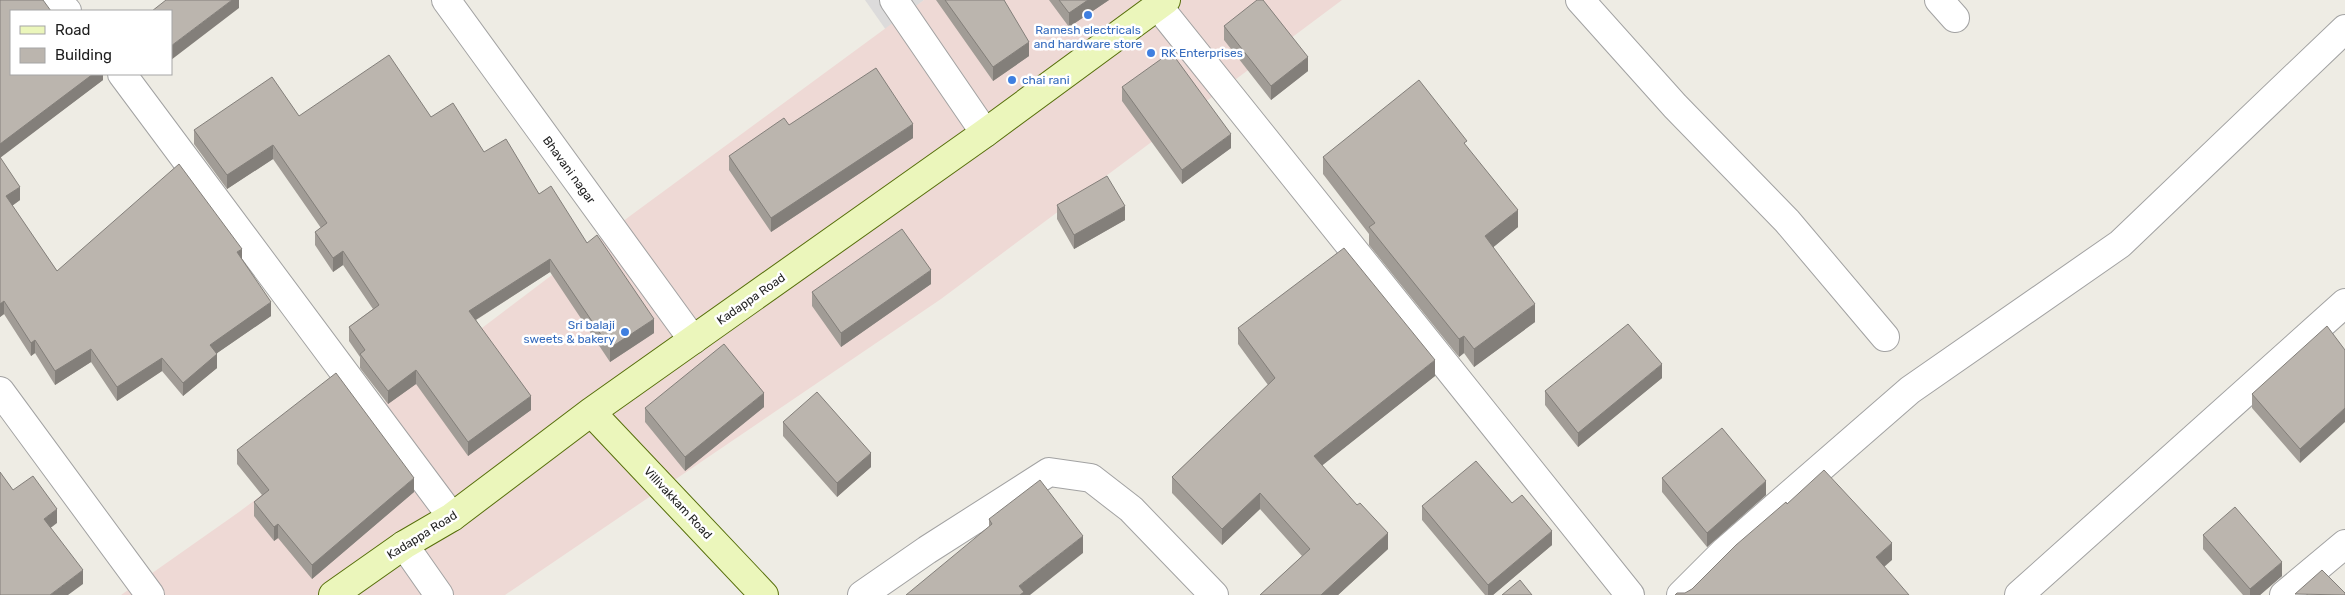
<svg xmlns="http://www.w3.org/2000/svg" width="2345" height="595" font-family="Rubik,sans-serif">
<rect width="100%" height="100%" fill="#eeece4"/>
<path fill="#dcdbdb" d="M865 0H924L886 30Z"/>
<path fill="#eed9d5" d="M924 0H1342L941 299 505 595H121L239 512 630 216Z"/>
<g fill="none" stroke-linecap="round" stroke-linejoin="round">
<defs>
<path id="street" d="M57 0 67 11
M446 0 693 340
M894 0 985 133
M1580 0 1675 106 1787 221 1885 337
M1939 0 1955 18
M1158 6 1630 595
M122 74 452 517
M0 391 150 595
M404 545 439 595
M862 595 927 550 1049 472 1091 478 1131 509 1214 595
M1681 595 1725 551 1910 390 2120 244 2345 29
M2019 595 2345 303
M2284 595 2345 544"/>
<path id="secondary" d="M591 412 764 595
M333 595 404 545 452 517 591 412 985 133 1166 0"/>
</defs>
<use href="#street" stroke="#a2a2a2" stroke-width="30"/>
<use href="#secondary" stroke="#576f0b" stroke-width="30"/>
<use href="#street" stroke="#fff" stroke-width="28"/>
<use href="#secondary" stroke="#ebf6bb" stroke-width="28"/>
</g>
<path fill="#a19c96" d="M0 0 11 11 103 74V80L0 157 20 200 12 206 57 271 242 260 271 316 217 353V368L183 396 162 371 117 401 91 362 55 385 35 353 31 356 4 314 0 317Z
M936 0H1004L1029 56 993 81Z
M1049 0H1109L1069 27Z
M1224 26 1308 71 1271 100 1224 40Z
M1122 87 1231 148 1182 184 1122 101Z
M299 116 431 117 484 152 539 194 587 243 654 333 610 362 550 272 476 320 531 410 468 456 416 384 388 404 360 368V357L349 341V327L373 309 343 265 333 272 315 245V232L321 228 273 159 227 189 194 144V130Z
M789 125 913 138 771 232 729 170V156Z
M1467 147 1518 227 1493 247 1535 322 1474 367 1464 353 1459 357 1369 245V234L1323 174V157Z
M1057 205 1125 220 1074 249 1057 219Z
M931 284 841 347 812 306V292Z
M1238 328 1435 376 1322 465 1388 549 1338 595H1260L1302 556 1260 509 1222 545 1172 493V477L1268 385 1238 344Z
M2345 350 2300 463 2252 408V394Z
M1662 378 1578 447 1545 405V391Z
M764 407 685 471 645 422V408Z
M783 422 871 467 837 497 783 436Z
M237 450 414 492 312 579 278 538 274 541 254 516V502L262 495 237 464Z
M1662 478 1766 495 1707 547 1662 492Z
M1512 503 1552 545 1493 595H1485L1422 520V506Z
M989 519 1083 553 989 527Z
M2203 535 2282 576 2260 595H2243L2203 549Z"/>
<path fill="#837f7a" d="M232 0H239V8L171 60V46Z
M1088 0H1109L1069 27V13Z
M1029 42V56L993 81V67Z
M1308 57V71L1271 100V86Z
M93 74H103V80L0 158V144Z
M913 124V138L771 232V218Z
M1231 134V148L1182 184V170Z
M273 145V159L227 189V175Z
M20 187V200L6 210V196Z
M1125 206V220L1074 249V235Z
M1518 210V227L1485 254V236Z
M242 249V262L237 252Z
M343 251V265L333 272V258Z
M550 259V272L469 324V311Z
M931 270V284L841 347V333Z
M4 301V314L0 317V304Z
M271 302V316L210 358V345Z
M1535 304V322L1474 367V349Z
M654 319V333L610 362V348Z
M1464 336V353L1459 357V339Z
M35 340V353L31 356V343Z
M91 349V362L55 385V371Z
M217 354V368L183 396V383Z
M162 358V371L117 401V387Z
M1435 360V376L1314 472V456Z
M1662 364V378L1578 447V433Z
M416 370V384L388 404V391Z
M764 393V407L685 471V457Z
M531 396V410L468 456V442Z
M2345 408V422L2300 463V449Z
M871 453V467L837 497V483Z
M414 478V492L312 579V565Z
M1766 481V495L1707 547V533Z
M1260 493V509L1222 545V529Z
M57 509V523L44 533V519Z
M278 524V538L274 541V527Z
M1552 531V545L1493 595H1488V585Z
M1388 533V549L1338 595H1321Z
M1083 536V553L1030 595H1019V586Z
M1892 543V560L1876 574V557Z
M2282 562V576L2260 595H2250V589Z
M83 570V584L68 595H50Z"/>
<path fill="#bbb5ae" stroke="#837f7a" d="M0 0H43L51 11H11V74H93L0 144Z
M166 0H232L171 46V11H152Z
M945 0H1004L1029 42 993 67Z
M1059 0H1088L1069 13Z
M1257 0H1263L1308 57 1271 86 1224 26Z
M1171 52 1231 134 1182 170 1122 87Z
M389 55 431 117 453 103 484 152 506 139 539 194 551 186 587 243 597 235 654 319 610 348 550 259 469 311 531 396 468 442 416 370 388 391 360 354 365 350 349 327 379 305 343 251 333 258 315 232 327 223 273 145 227 175 194 130 272 77 299 116Z
M876 68 913 124 771 218 729 156 784 118 789 125Z
M1419 80 1467 141 1464 143 1518 210 1485 236 1535 304 1474 349 1464 336 1459 339 1369 227 1375 223 1323 157Z
M0 157 20 187 6 196 57 271 179 164 242 249 237 252 271 302 210 345 217 354 183 383 162 358 117 387 91 349 55 371 35 340 31 343 4 301 0 304Z
M1107 176 1125 206 1074 235 1057 205Z
M902 229 931 270 841 333 812 292Z
M1344 248 1435 360 1314 456 1357 505 1360 503 1388 533 1321 595H1260L1310 549 1260 493 1222 529 1172 477 1275 378 1238 328Z
M1628 324 1662 364 1578 433 1545 391Z
M2327 326 2345 350V408L2300 449 2252 394Z
M724 344 764 393 685 457 645 408Z
M336 373 414 478 312 565 278 524 274 527 254 502 269 490 237 450Z
M817 392 871 453 837 483 783 422Z
M1722 428 1766 481 1707 533 1662 478Z
M1476 461 1512 503 1522 495 1552 531 1488 585 1422 506Z
M1824 470 1892 543 1876 557 1909 595H1675L1677 593H1685L1692 589 1736 545 1786 502 1787 504Z
M0 472 13 490 33 476 57 509 44 519 83 570 50 595H0Z
M1040 480 1083 536 1019 586 1024 592 1020 595H906L992 524 989 519Z
M2235 507 2282 562 2250 589 2203 535Z
M2322 570 2345 593V595L2295 594Z
M1520 580 1532 595H1502Z"/>
<g fill="#3f7fe0" stroke="#fff" stroke-width="2">
<circle cx="1088" cy="15" r="5"/>
<circle cx="1151" cy="53" r="5"/>
<circle cx="1012" cy="80" r="5"/>
<circle cx="625" cy="332" r="5"/>
</g>
<g text-anchor="middle" dominant-baseline="central" stroke-width="5" stroke-linejoin="round" paint-order="stroke">
<g font-size="12" fill="#366cbe" stroke="#fff" text-anchor="start">
<text x="1088" y="30" text-anchor="middle">Ramesh electricals<tspan x="1088" dy="14">and hardware store</tspan></text>
<text x="1161" y="53">RK Enterprises</text>
<text x="1022" y="80">chai rani</text>
<text x="615" y="325" text-anchor="end">Sri balaji<tspan x="615" dy="14">sweets &amp; bakery</tspan></text>
</g>
<g font-size="12" fill="#1e1e1e" stroke="#fff">
<text transform="translate(569 170) rotate(54)">Bhavani nagar</text>
<text transform="translate(751 299) rotate(-35)">Kadappa Road</text>
<text transform="translate(678 503) rotate(47)">Villivakkam Road</text>
<text transform="translate(422 535) rotate(-32)">Kadappa Road</text>
</g>
</g>
<rect x="10" y="10" width="162" height="65" fill="#ffffff" stroke="#a5a5a5"/>
<rect x="20" y="26" width="25" height="8" fill="#ebf6bb" stroke="#a5a5a5"/>
<text x="55" y="35" font-size="15" fill="#1e1e1e">Road</text>
<rect x="20" y="48" width="25" height="15" fill="#bbb5ae" stroke="#a5a5a5"/>
<text x="55" y="60" font-size="15" fill="#1e1e1e">Building</text>
</svg>
